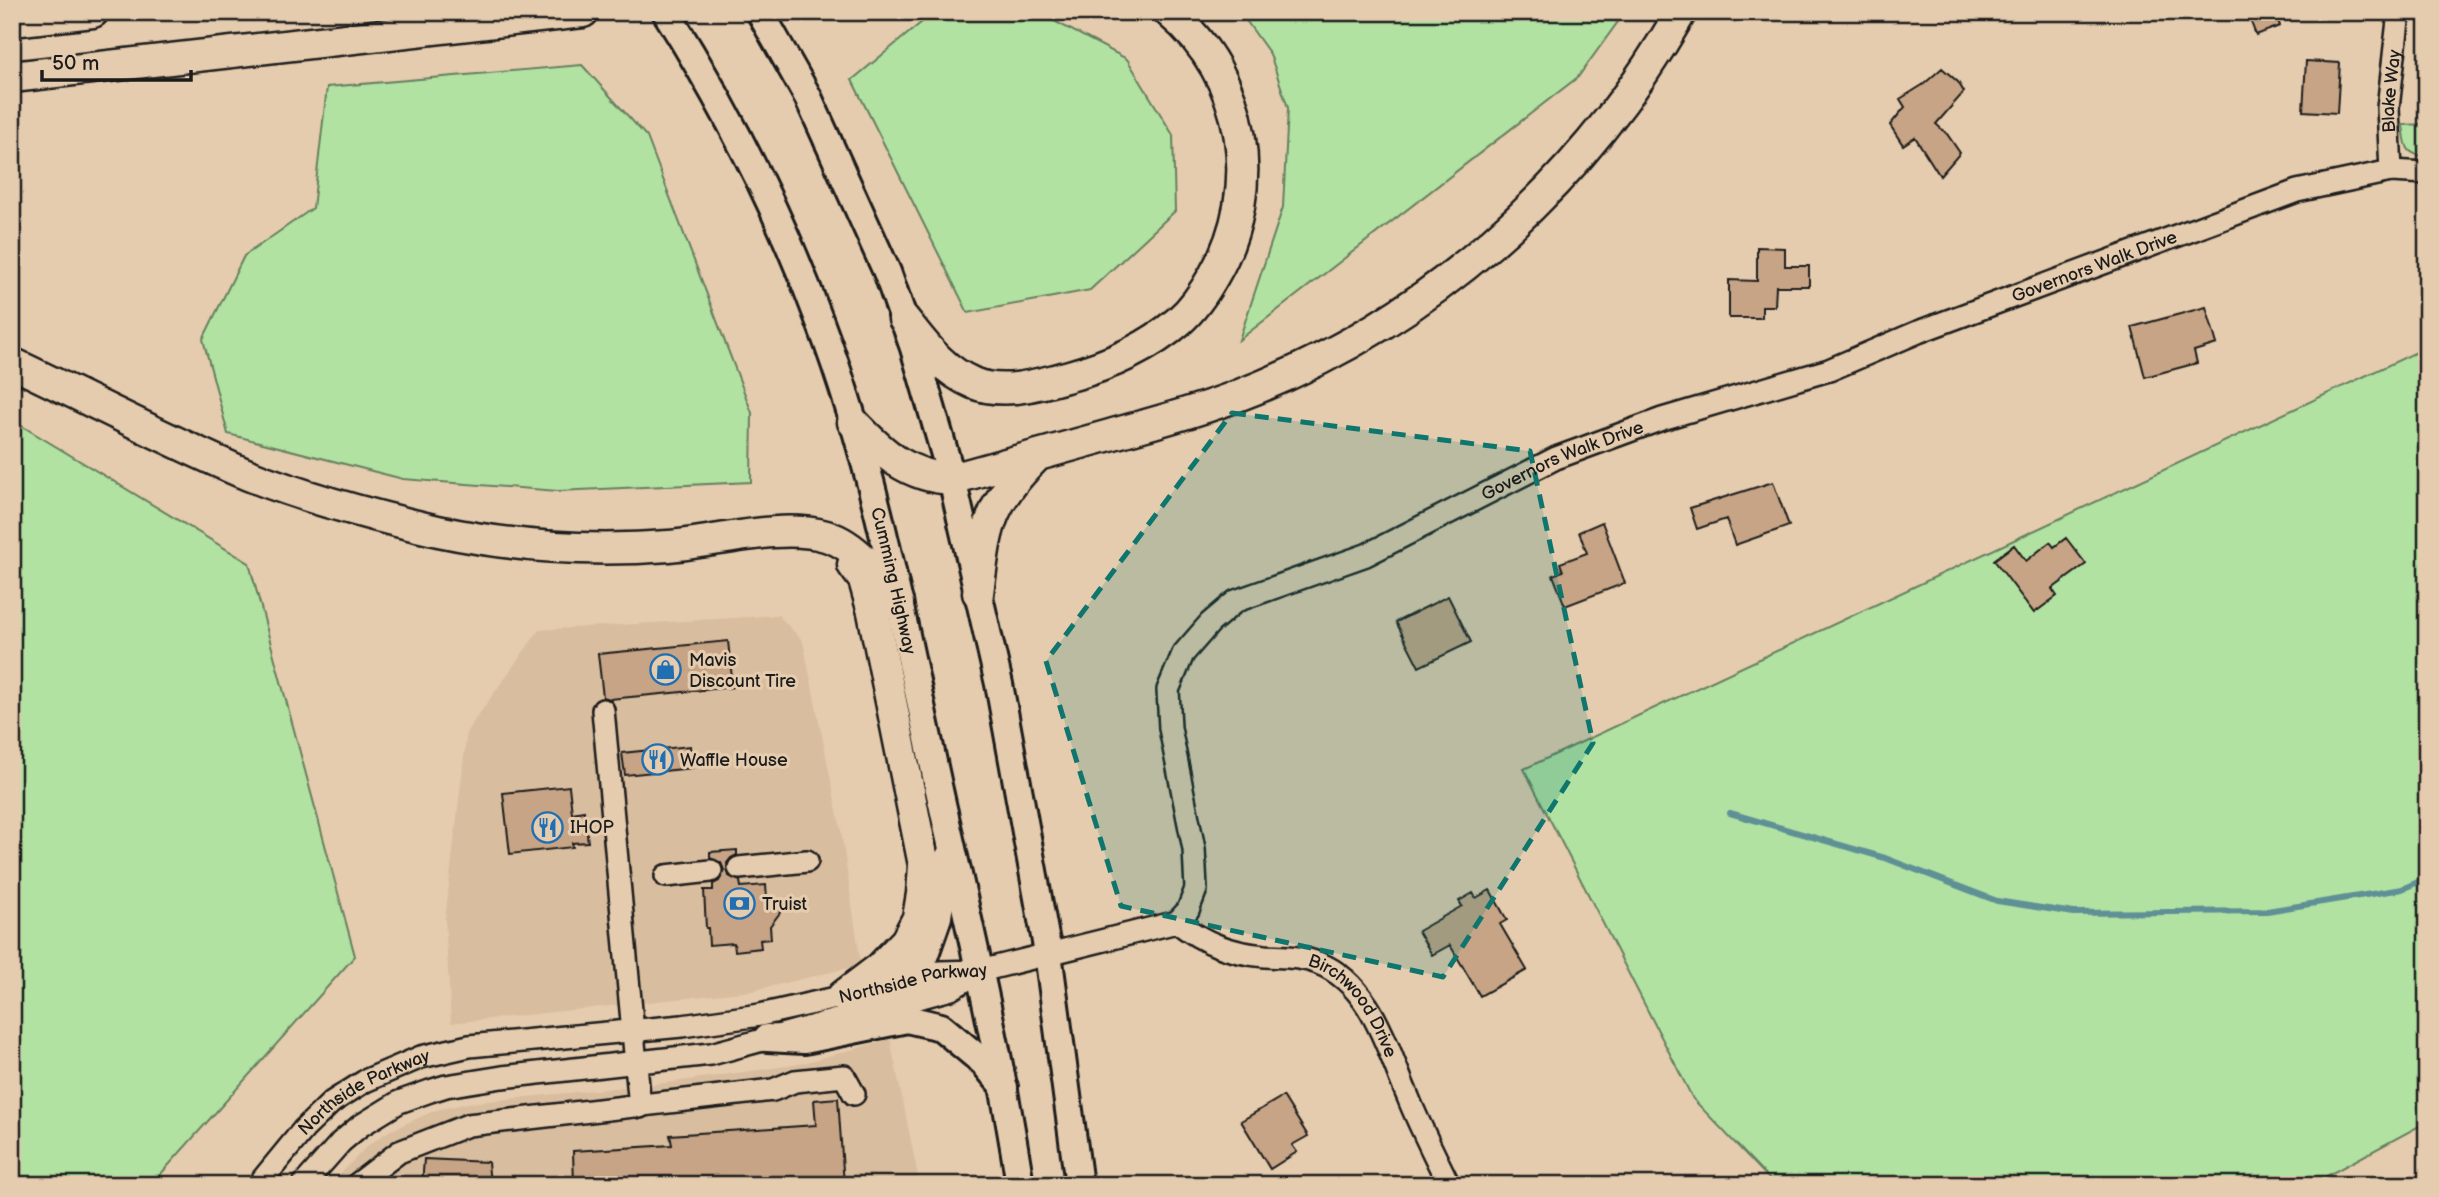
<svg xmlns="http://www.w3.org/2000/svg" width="2439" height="1197" font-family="'Balsamiq Sans',sans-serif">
<rect width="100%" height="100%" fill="#e6ccae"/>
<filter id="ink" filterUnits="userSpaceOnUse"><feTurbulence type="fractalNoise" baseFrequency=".0143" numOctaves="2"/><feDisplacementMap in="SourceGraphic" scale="14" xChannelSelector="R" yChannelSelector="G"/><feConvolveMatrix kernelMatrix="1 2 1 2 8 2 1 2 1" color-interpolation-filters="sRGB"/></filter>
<g filter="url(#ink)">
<path fill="#d9bd9f" d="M778 615 803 641 841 830 861 965 752 991 451 1023 445 919 467 731 539 630Z
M890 1039 920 1185H330L367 1146 389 1131 436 1110 468 1103 673 1082 800 1064Z"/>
<path fill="#b1e2a2" stroke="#667f5f" stroke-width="2" d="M934 12H1037L1127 59 1173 135 1175 211 1090 290 968 313 852 80Z
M1240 12H1625L1578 77 1239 340 1283 207 1288 108 1270 54Z
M582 65 647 137 752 413 751 482 558 491 403 479 228 434 203 339 244 256 313 208 327 87Z
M2427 124V157C2404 154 2406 146 2403 125Z
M2427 347V1122L2310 1185H1775L1693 1099 1524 769Z
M12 420 249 563 355 956 151 1185H12Z"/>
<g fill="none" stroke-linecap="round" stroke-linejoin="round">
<path stroke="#5f9095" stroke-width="6" d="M1730 813 1885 858 1997 901 2074 913 2267 911 2402 889 2427 878"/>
</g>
<path fill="#c7a485" stroke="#1c1c1c" stroke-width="2" d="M2247 12H2275L2280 26 2256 35Z
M2306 61 2340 63 2337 113 2303 111Z
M1942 68 1958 82 1964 92 1936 124 1947 134 1960 153 1940 176 1915 137 1903 145 1890 125 1905 107 1900 99 1924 84Z
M1757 247 1785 248V266H1809V286H1776L1775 306H1762V318H1729V280L1757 281Z
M2206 307 2217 344 2194 351 2197 363 2145 377 2132 327Z
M1773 482 1789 526 1735 545 1726 519 1697 529 1690 508Z
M1602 522 1625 583 1565 606 1553 575 1563 571 1560 563 1587 553 1579 532Z
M2066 538 2086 564 2052 589 2057 596 2034 613 1994 560 2014 545 2026 561 2050 542 2054 547Z
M1448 596 1471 642 1419 667 1396 622Z
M728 641 733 687 610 699 603 697 598 654Z
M690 746 692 768 625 775 622 753Z
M569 786 572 813 584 811 588 842 572 843 573 847 510 854 503 793Z
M737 850V855L731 858 727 863 729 876 740 881 741 887 766 885 767 899 782 910 770 926 771 939 760 940 761 948 735 951 734 943 709 945 708 928H706L704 890H713V884L719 881 724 870 721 863 710 858V852Z
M1490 890 1507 920 1500 924 1527 970 1480 996 1450 945 1432 955 1418 931 1462 906 1459 901 1473 893 1476 898Z
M1283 1096 1308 1136 1292 1145 1297 1152 1270 1169 1241 1121Z
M838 1098 844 1185H574L573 1151 672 1145 670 1135 816 1125 814 1100Z
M424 1159 488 1162 490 1185H422Z"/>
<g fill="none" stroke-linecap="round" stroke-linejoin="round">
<defs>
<g id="minor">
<path id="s1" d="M2391 171 2388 108 2399 12"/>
<path d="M603 710 640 1107"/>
<path d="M739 868 807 861"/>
<path d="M666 876 711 871"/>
<path id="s2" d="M1177 922C1204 943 1230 953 1265 956 1283 957 1301 956 1318 963 1372 984 1387 1049 1408 1097 1420 1127 1435 1156 1449 1185"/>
<path id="s3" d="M258 1185 304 1129 332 1102 365 1081 421 1057 469 1046 682 1026 760 1015 894 985 939 972 980 971 1177 922 1188 910 1196 889 1194 849 1170 728 1168 690 1183 654 1210 623 1236 601 1366 555 1556 458 1662 419 1829 370 1918 332 2297 191 2391 171 2427 173"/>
<path d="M303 1185 341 1142 360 1126 399 1102 430 1091 446 1086 502 1077 711 1054 951 989 979 972"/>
<path d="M356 1185 399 1152 468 1125 773 1090 795 1081 844 1076 854 1094"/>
</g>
<g id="major">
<path id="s4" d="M666 12C728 111 780 213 820 322 877 473 905 634 939 790 968 921 1000 1052 1020 1185"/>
<path d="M760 12 808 97 887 272 914 348 952 479 999 684 1048 953 1079 1185"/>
<path d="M905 982 924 957 938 917 946 862 950 855"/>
<path d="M767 1038 804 1040 907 1019 941 1027 983 1062 1004 1087"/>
</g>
<path id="highway" d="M12 21 93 12
M12 77 583 12
M904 319C924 344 942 370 973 383 1001 395 1037 385 1066 377 1107 366 1146 350 1179 321 1193 309 1205 291 1214 275 1264 189 1247 76 1169 12
M12 363C90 400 167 440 246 474 308 499 373 516 438 531 514 547 592 552 669 546 716 542 782 523 826 536 858 545 880 578 898 603
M853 422C882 453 908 477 952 479 1005 464 1057 450 1110 435 1152 423 1196 412 1237 396 1426 324 1581 187 1681 12
M978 593C987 525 987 506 1038 455
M843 996 880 968 906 941 918 918 922 894 924 865 873 612 864 580 853 565"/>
</defs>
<use href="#minor" stroke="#1c1c1c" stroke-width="26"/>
<use href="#major" stroke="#1c1c1c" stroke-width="32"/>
<use href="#highway" stroke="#1c1c1c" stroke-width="35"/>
<use href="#minor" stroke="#e6ccae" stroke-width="21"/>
<use href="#major" stroke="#e6ccae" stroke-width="26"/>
<use href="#highway" stroke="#e6ccae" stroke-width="30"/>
</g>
</g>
<path fill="#0f766e" fill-opacity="0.2" stroke="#0f766e" stroke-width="5" stroke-dasharray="14 9" stroke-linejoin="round" d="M1232 413 1530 451 1593 743 1443 977 1121 906 1046 661Z"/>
<defs>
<symbol id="shop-ring" viewBox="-11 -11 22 22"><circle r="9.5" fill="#e6ccae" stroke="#1f6fb2" stroke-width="1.5"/><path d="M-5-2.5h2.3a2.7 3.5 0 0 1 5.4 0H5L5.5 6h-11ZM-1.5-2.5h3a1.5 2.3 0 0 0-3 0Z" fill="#1f6fb2"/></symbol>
<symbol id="restaurant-ring" viewBox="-11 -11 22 22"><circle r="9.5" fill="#e6ccae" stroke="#1f6fb2" stroke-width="1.5"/><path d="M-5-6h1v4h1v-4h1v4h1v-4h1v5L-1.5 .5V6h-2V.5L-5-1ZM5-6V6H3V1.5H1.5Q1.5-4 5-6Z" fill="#1f6fb2"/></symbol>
<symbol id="bank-ring" viewBox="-11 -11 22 22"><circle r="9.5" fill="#e6ccae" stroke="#1f6fb2" stroke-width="1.5"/><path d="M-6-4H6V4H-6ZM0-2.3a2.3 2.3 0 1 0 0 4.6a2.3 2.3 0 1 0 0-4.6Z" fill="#1f6fb2"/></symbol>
</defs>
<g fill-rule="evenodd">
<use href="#shop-ring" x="648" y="652" width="35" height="35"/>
<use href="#restaurant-ring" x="640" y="742" width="35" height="35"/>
<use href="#restaurant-ring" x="530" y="810" width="35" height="35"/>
<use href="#bank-ring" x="722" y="886" width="35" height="35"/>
</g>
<g text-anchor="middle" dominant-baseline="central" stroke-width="6" stroke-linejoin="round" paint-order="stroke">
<g font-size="18" fill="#1c1c1c" stroke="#e6ccae">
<text stroke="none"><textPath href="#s1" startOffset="80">Blake Way</textPath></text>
<text stroke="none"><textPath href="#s3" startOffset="2259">Governors Walk Drive</textPath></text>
<text stroke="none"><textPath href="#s3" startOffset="1692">Governors Walk Drive</textPath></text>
<text stroke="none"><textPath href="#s4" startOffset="616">Cumming Highway</textPath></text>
<text stroke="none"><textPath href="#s3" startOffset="710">Northside Parkway</textPath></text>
<text stroke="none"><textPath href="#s2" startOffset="206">Birchwood Drive</textPath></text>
<text stroke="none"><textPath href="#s3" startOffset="144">Northside Parkway</textPath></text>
</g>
<g font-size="18" fill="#1c1c1c" stroke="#e6ccae" text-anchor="start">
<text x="689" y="660">Mavis<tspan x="689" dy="21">Discount Tire</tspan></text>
<text x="680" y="760">Waffle House</text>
<text x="570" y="827">IHOP</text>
<text x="762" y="904">Truist</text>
</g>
</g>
<rect width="2439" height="1197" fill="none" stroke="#e6ccae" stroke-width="42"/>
<rect x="21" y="21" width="2397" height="1155" fill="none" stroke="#1c1c1c" stroke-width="2.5" filter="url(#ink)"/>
<path d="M42 70v10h149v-10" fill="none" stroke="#1c1c1c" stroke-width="3.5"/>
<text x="52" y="70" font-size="21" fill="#1c1c1c" stroke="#e6ccae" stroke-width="5" paint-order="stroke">50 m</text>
</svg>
